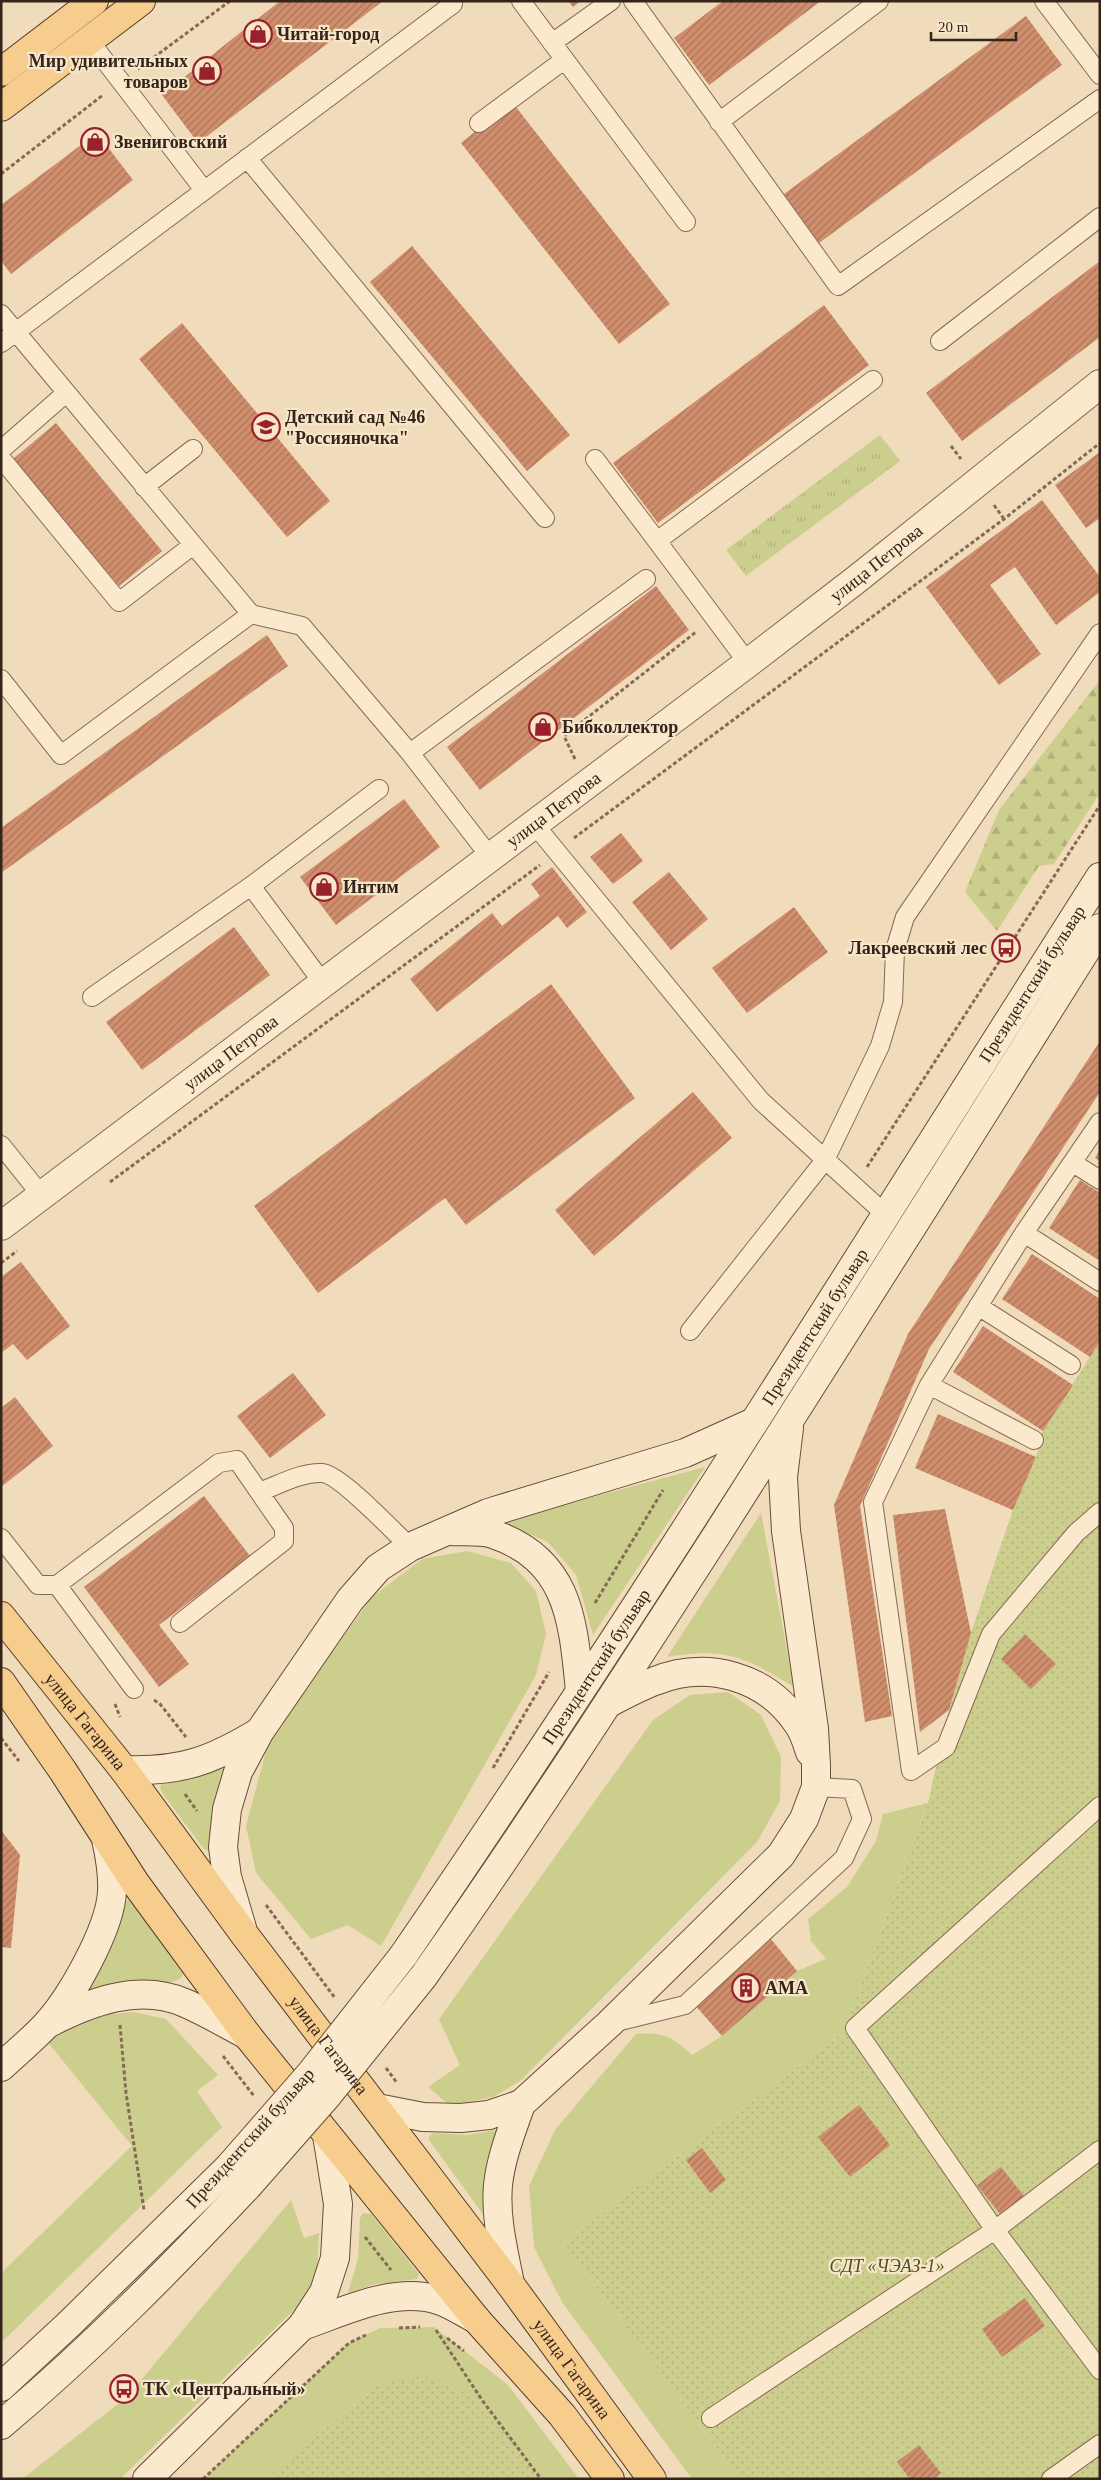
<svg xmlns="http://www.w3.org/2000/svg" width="1101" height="2480" font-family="Georgia,serif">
<defs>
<pattern id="forest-firs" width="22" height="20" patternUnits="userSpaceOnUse" patternTransform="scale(1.25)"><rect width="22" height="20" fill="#ccce8e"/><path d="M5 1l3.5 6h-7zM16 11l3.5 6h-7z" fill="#b0b17a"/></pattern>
<pattern id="park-tufts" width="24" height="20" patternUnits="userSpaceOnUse" patternTransform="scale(1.25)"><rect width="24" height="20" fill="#ccce8e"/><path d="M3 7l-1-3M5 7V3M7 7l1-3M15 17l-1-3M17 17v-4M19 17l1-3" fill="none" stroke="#b0b17a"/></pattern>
<pattern id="garden-dots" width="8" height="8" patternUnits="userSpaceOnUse" patternTransform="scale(1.25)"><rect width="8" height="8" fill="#ccce8e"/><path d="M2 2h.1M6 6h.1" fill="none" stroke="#b0b17a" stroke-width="1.8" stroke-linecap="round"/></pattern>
<pattern id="building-hatch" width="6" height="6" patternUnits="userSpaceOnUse" patternTransform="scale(1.25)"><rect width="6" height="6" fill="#d08e6d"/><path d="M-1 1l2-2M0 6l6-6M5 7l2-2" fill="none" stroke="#aa7459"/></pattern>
</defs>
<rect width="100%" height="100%" fill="#f0dbba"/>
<path fill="#ccce8e" d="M705 1467 593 1635 576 1575 548 1542 500 1522Z
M761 1513 794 1687C746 1657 725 1647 667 1657Z
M467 1551 511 1563 536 1591 546 1634 536 1675 381 1946 348 1925 311 1939 256 1873 246 1826 269 1740 372 1597 422 1559Z
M728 1692 761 1715 781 1757 780 1801 757 1842 520 2081 493 2097 450 2106 428 2087 460 2065 439 2019 653 1720 690 1695Z
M232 1761 212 1852 204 1849 162 1793 160 1786 166 1780C189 1784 211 1771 232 1761Z
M928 1803 843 2033 563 2242 740 2479H692L562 2302 534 2247 529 2186 555 2130 636 2034C664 2032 671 2036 692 2055L722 2036 797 1971 826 1959 811 1941 808 1919 847 1887 876 1841 883 1814Z
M128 1899 132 1900 185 1968C185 1992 133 1981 116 1984 101 1986 89 1992 75 1998Z
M133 2012 166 2019 218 2075 197 2091 222 2127 1 2343V2273L132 2146 46 2040 105 2015Z
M500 2129 484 2212 482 2213 429 2140V2136L434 2133 468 2135Z
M291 2200 304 2238 319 2233 317 2275 298 2306 120 2479H22L127 2397Z
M363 2213 371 2214 419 2274 417 2279 376 2284 348 2293 358 2259 360 2218Z
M434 2327 508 2385 579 2479H541L482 2400 379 2384 265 2479H203L349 2343 380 2328Z"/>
<path fill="url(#forest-firs)" d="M1100 680V793L1054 864 1039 866 997 931 965 892 999 810Z"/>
<path fill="url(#park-tufts)" d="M880 435 900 461 746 576 726 550Z"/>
<path fill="url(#garden-dots)" d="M1100 1341V2479H740L563 2242 843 2033 928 1803 949 1710 971 1633 1013 1510 1036 1457 1043 1431Z
M424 2376 482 2400 541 2479H265L379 2384Z"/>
<path fill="url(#building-hatch)" d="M280 1H383L198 143 162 95Z
M568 1H581L573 7Z
M723 1H821L709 85 674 38Z
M1026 16 1062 65 819 243 784 194Z
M512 102 670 304 619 344 461 143Z
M97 133 133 180 11 274 1 261V205Z
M412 246 570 435 527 471 370 282Z
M1100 261V337L962 441 926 393Z
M824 305 869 365 658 523 613 463Z
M182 323 330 501 287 537 139 359Z
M56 423 162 551 119 586 13 459Z
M1100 452V518L1086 528 1055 485Z
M1042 500 1100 577V592L1056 625 1015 567 990 585 1041 654 999 685 926 587Z
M656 586 689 630 480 790 447 747Z
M267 635 288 666 1 873V828Z
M404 799 440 847 336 925 300 877Z
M621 833 643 861 613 884 590 857Z
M552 867 587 912 567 928 558 916 437 1012 410 979 492 913 502 926 540 896 531 884Z
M669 872 708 919 671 950 632 902Z
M794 907 828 952 747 1013 712 968Z
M234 927 270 975 142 1070 106 1022Z
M551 984 635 1098 466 1225 445 1198 318 1293 254 1206Z
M1100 1041V1092L929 1349 860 1506 892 1716 865 1722 834 1505 908 1334Z
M693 1092 732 1138 594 1256 555 1210Z
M1100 1149V1161L1095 1158Z
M1080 1180 1100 1193V1261L1049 1228Z
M1032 1254 1100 1299V1341L1090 1357 1002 1299Z
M21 1262 70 1326 27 1360 13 1344 1 1353V1277Z
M983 1326 1073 1385 1043 1431 953 1372Z
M293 1373 326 1415 270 1458 237 1416Z
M15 1397 53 1446 1 1487V1408Z
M938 1414 1036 1457 1013 1510 915 1468Z
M204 1496 250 1556 159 1625 189 1664 159 1687 84 1587Z
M945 1509 971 1633 949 1710 920 1732 893 1515Z
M1025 1634 1056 1664 1031 1689 1001 1659Z
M1 1830 20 1855 11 1948 1 1947Z
M771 1939 797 1971 722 2036 694 2004Z
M859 2105 890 2145 850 2177 818 2137Z
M702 2148 726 2180 710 2193 686 2160Z
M1001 2167 1024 2196 1001 2215 977 2185Z
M1025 2298 1045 2326 1002 2357 982 2329Z
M919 2445 941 2473 934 2479H910L897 2462Z"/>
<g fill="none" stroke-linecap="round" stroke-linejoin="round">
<defs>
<path id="lane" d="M521 1 686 222
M633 1 838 286 1100 99
M1044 1 1100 75
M89 40 204 190
M552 43 611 1
M719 122 879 1
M479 123 564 60
M247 158 545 518
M1 314 251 614 302 626 410 753 491 858
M940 341 1100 217
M1 343 453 4
M1 450 66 393
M1 458 119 602 193 545
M595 459 657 541
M144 487 193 449
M748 663 657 541 873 380
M1 679 61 755 251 614
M410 753 646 579
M535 825 761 1101 885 1214
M251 886 323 983
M92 997 251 886 379 789
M1100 1122 1024 1233 929 1385 873 1502 911 1771 946 1747 991 1634 1076 1533 1100 1512
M1 1145 42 1196
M1073 1163 1100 1180
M1024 1233 1100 1282
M978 1306 1071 1365
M690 1331 825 1160 880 1046 893 1002 895 950 905 917 1100 633
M929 1385 1034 1440
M259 1492C279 1485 301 1472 322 1473 340 1474 394 1532 410 1547
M1 1538 38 1585H57L219 1463 237 1460 284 1528V1541L180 1623
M57 1585 134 1689
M612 2023 685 2005 844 1858 862 1819 852 1789 816 1787
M1100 2150 995 2230 1100 2370
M711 2418 995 2230 855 2028 1100 1806
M1051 2479 1100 2444"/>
<g id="street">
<path id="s1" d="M1 1226 748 663 857 579 1100 384"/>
</g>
<g id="secondary">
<path d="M451 1531C464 1532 481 1530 493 1534 570 1560 573 1622 580 1691"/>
<path d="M609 1703C624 1695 639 1687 655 1681 707 1660 766 1676 798 1724 804 1732 807 1743 810 1752"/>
<path d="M124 1770C181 1772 211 1761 259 1732"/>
<path d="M242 1928 227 1877 223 1847 227 1809 238 1772 260 1731 350 1600 378 1568 410 1547 488 1513 685 1453 754 1422"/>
<path id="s2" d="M403 1956C645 1603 870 1238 1100 877"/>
<path d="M423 1977C526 1831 622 1682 718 1533 847 1332 973 1130 1100 928"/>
<path d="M49 2023C90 2002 139 1983 185 2003 206 2012 226 2024 247 2035"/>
<path d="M1 2067C16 2053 32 2040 46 2025 71 1998 110 1929 112 1892 113 1874 110 1857 106 1839"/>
<path d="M377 2108 423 2117 461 2118 489 2115 521 2104 609 2024 781 1855 804 1819 816 1787V1765L814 1729 786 1531 783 1477 789 1428"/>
<path d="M510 2284C504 2252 495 2219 498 2185 501 2157 512 2130 521 2104"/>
<path d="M302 2326C343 2312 394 2286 438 2300 451 2304 464 2313 476 2319"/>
<path d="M1 2387 68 2325 228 2168"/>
<path d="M1 2425C89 2351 169 2270 247 2187"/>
<path d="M147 2479 302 2326 324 2292 335 2258 338 2204 327 2135"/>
</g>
<g id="primary">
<path d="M1 72 94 1"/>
<path d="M1 107 141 1"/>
<path id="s3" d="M1 1616 124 1770 244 1934 510 2284 652 2479"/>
<path d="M1 1682 63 1771 136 1884 247 2035 476 2319 562 2415 610 2479"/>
</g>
</defs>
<use href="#lane" stroke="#876a54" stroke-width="20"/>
<use href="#street" stroke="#876a54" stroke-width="30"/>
<use href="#secondary" stroke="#684c37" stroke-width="30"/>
<use href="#primary" stroke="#543929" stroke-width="30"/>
<path stroke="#876a54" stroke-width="3" stroke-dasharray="4 2.5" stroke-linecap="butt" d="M138 69 230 1
M1 174 103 95
M951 446 961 459
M994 505 1004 519
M575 759 564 736 696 632
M574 838 1004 519 1100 443
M867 1167 1100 805
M110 1182 540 865
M1 1263 17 1251
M595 1603 663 1490
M154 1700 160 1704 186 1737
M115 1704 120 1717
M1 1738 19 1761
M493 1768 549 1672
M185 1794 197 1811
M266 1905 335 1998
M120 2025 126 2093 144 2210
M223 2056 254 2096
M386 2068 397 2083
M365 2237 391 2270
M399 2328 420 2327
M436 2330 482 2400 541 2479
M447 2338 464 2351
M203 2479 349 2343 366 2335"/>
<use href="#lane" stroke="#fbe9cd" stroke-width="18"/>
<use href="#street" stroke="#fbe9cd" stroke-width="28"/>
<use href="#secondary" stroke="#fbe9cd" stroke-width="28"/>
<use href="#primary" stroke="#f7cd8e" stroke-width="28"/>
<defs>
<path id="secondary-bridge" d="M228 2168 311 2073 403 1956
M247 2187 327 2096 423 1977"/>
</defs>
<use href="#secondary-bridge" stroke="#684c37" stroke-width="30" stroke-linecap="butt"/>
<use href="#secondary-bridge" stroke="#fbe9cd" stroke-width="28"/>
</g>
<defs>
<symbol id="shop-ring" viewBox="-11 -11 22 22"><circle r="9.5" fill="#f7e6ca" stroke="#99212c" stroke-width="1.5"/><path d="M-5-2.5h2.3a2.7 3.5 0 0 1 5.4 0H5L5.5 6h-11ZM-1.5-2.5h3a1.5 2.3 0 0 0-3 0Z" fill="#99212c"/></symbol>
<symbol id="school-ring" viewBox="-11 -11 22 22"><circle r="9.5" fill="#f7e6ca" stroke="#99212c" stroke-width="1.5"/><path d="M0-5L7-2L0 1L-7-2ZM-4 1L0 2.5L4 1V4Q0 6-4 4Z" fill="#99212c"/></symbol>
<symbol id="bus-ring" viewBox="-11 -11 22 22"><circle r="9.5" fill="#f7e6ca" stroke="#99212c" stroke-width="1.5"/><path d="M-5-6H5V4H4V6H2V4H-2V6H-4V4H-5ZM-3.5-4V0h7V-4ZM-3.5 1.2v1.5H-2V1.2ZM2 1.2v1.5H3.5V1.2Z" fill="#99212c"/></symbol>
<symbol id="building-ring" viewBox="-11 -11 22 22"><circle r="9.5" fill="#f7e6ca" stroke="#99212c" stroke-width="1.5"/><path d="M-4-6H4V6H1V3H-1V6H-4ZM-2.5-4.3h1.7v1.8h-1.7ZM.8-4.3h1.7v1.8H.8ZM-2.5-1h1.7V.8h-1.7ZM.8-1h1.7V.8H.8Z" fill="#99212c"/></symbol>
</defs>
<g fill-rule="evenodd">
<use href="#shop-ring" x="242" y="18" width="32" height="32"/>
<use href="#shop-ring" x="191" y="55" width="32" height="32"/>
<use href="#shop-ring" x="79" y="126" width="32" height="32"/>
<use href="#school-ring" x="250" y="411" width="32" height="32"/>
<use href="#shop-ring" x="527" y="711" width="32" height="32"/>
<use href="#shop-ring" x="308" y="871" width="32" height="32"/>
<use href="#bus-ring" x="990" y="932" width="32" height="32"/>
<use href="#building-ring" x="730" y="1972" width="32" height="32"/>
<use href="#bus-ring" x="108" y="2373" width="32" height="32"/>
</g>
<g text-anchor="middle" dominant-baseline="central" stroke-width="4.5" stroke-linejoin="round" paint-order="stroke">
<g font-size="18" font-weight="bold" fill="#35241a" stroke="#f7e6ca" text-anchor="start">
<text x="277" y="34">Читай-город</text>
<text x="188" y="61" text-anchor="end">Мир удивительных<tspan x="188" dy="21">товаров</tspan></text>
<text x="114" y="142">Звениговский</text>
<text x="285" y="417">Детский сад №46<tspan x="285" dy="21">"Россияночка"</tspan></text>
<text x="562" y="727">Бибколлектор</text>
<text x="343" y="887">Интим</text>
<text x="987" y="948" text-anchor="end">Лакреевский лес</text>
<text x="765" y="1988">АМА</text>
<text x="143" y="2389">ТК «Центральный»</text>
</g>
<g font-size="18" fill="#35241a" stroke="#f7e6ca">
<text stroke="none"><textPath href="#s1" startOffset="1098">улица Петрова</textPath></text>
<text stroke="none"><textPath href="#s1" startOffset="692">улица Петрова</textPath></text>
<text stroke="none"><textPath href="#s2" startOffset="1158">Президентский бульвар</textPath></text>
<text stroke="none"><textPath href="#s1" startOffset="288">улица Петрова</textPath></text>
<text stroke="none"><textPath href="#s2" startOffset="752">Президентский бульвар</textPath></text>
<text stroke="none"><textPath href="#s2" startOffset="348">Президентский бульвар</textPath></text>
<text stroke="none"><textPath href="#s3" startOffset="135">улица Гагарина</textPath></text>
<text stroke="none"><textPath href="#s3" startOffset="540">улица Гагарина</textPath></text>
<text transform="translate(250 2138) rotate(-48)">Президентский бульвар</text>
<text stroke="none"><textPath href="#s3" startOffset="945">улица Гагарина</textPath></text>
</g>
<g font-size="18" font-style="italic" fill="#4a521f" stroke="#f7e6ca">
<text x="887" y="2266">СДТ «ЧЭАЗ-1»</text>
</g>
</g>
<rect width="1101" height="2480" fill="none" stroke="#35241a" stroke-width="5"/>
<path d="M931 32v8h85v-8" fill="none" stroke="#35241a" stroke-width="2.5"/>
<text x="938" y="32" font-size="15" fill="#35241a" stroke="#f7e6ca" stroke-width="4" paint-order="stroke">20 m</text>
</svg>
